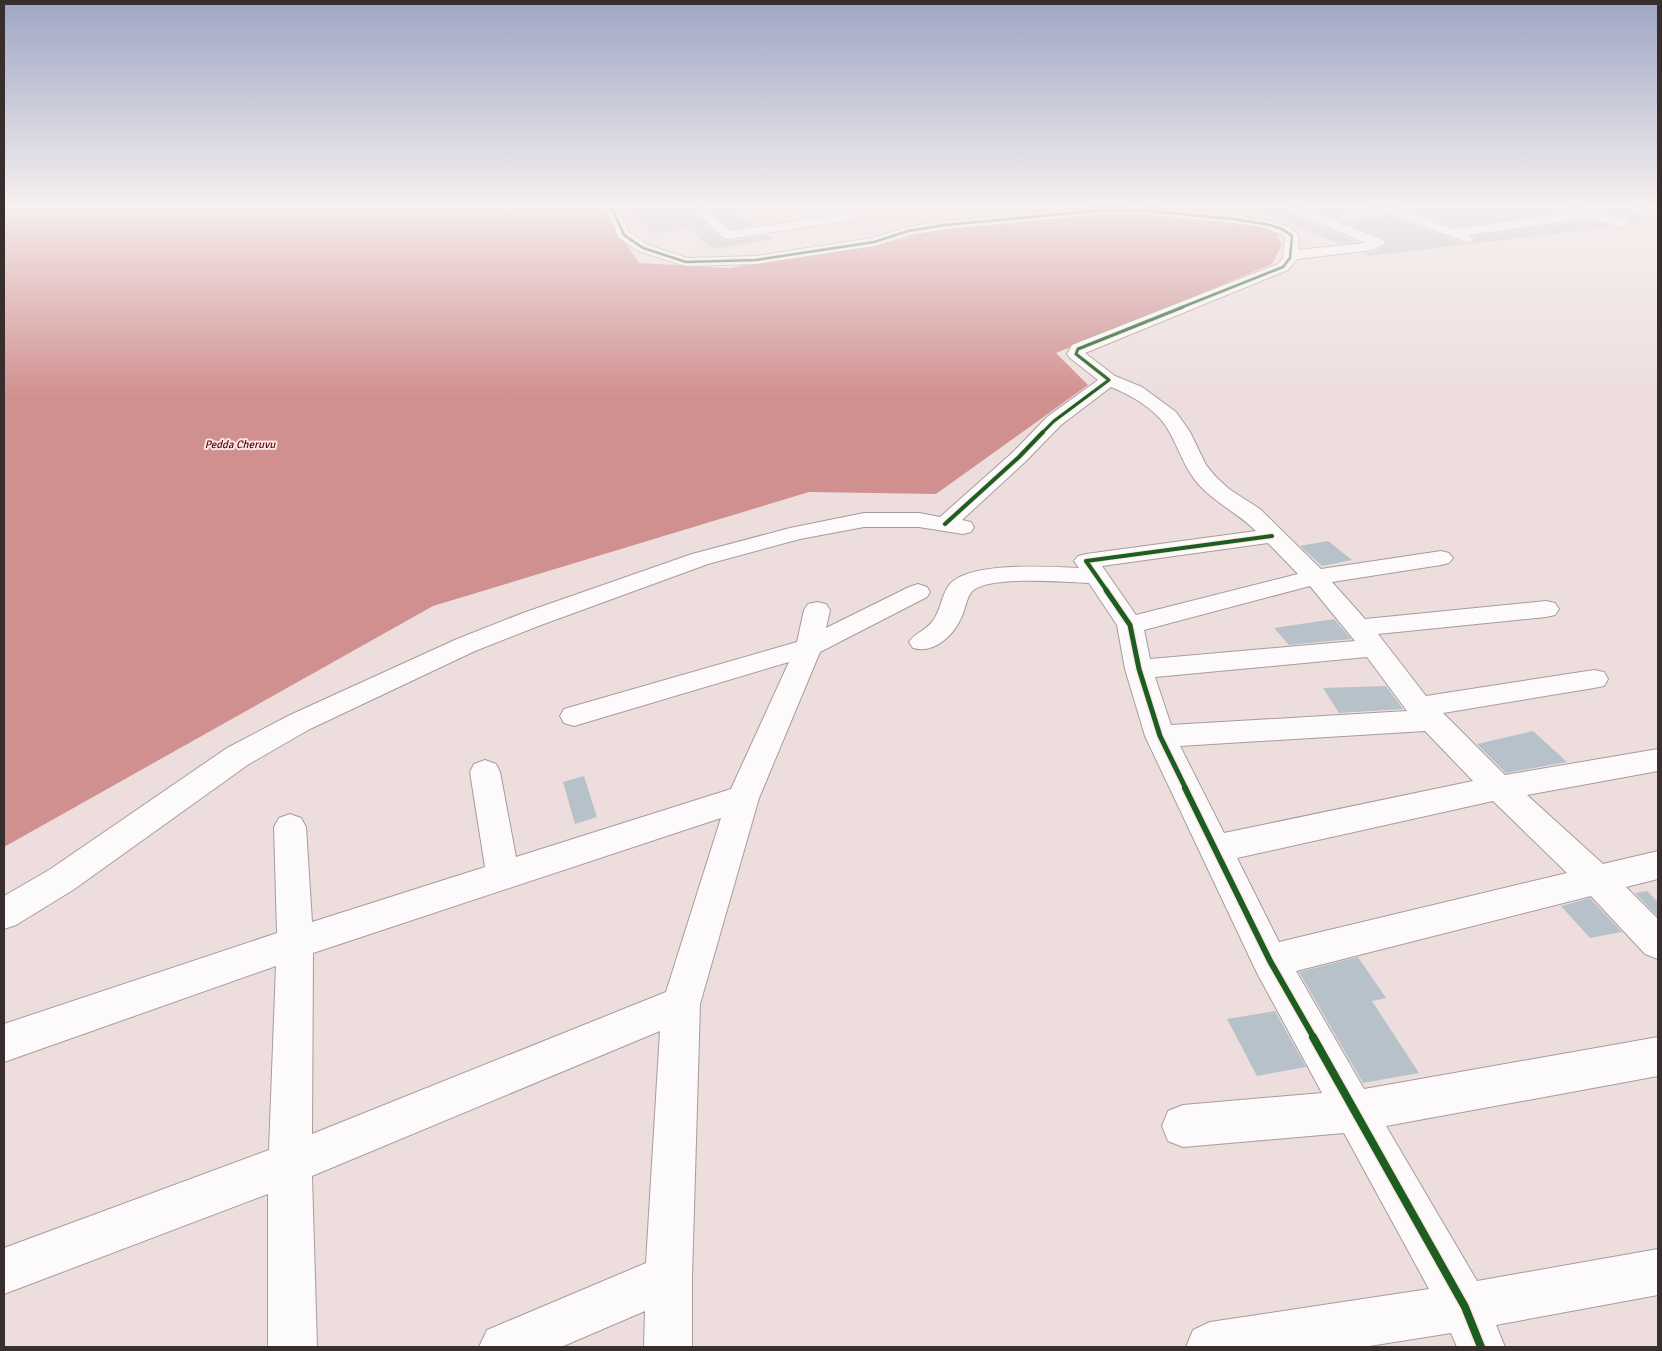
<svg xmlns="http://www.w3.org/2000/svg" width="1662" height="1351" font-family="Signika,sans-serif">
<rect width="100%" height="100%" fill="#eddedd"/>
<path fill="#d0908f" d="M4 208H602L639 263 729 268 902 239 945 227 1143 212 1272 226 1282 245 1272 264 1056 353 1088 385 936 494 809 492 433 606 4 847Z"/>
<path fill="#b7c1c9" d="M627 208H689L723 240 728 241 768 235 774 239 713 249 689 229 653 234Z
M708 208H734V211L755 225 732 229Z
M1254 208H1285L1288 213 1358 242 1339 244Z
M1309 208H1354L1345 209 1338 214 1346 221 1389 215 1467 245 1477 240 1474 236 1590 220 1613 227 1369 256 1362 253 1374 252 1386 245 1385 239Z
M1407 208H1566L1569 211 1453 227Z
M1592 208H1627L1630 213 1649 219V222L1628 225 1627 219Z
M1328 541 1352 560 1322 566 1300 546Z
M1334 619 1351 639 1289 645 1274 628Z
M1386 686 1403 709 1339 713 1323 688Z
M1533 731 1567 762 1506 773 1477 744Z
M584 776 597 817 575 824 563 782Z
M1647 891 1658 902V917L1635 893Z
M1590 898 1622 932 1590 938 1561 906Z
M1358 957 1386 998 1372 1001 1419 1073 1363 1083 1299 972Z
M1275 1011 1306 1067 1257 1076 1227 1019Z"/>
<g fill="none" stroke-linecap="round" stroke-linejoin="round">
<defs>
<path id="minor" d="M606 208H618L630 233 648 245 687 258 756 256 872 238 908 227 945 221 1086 208H1157L1234 215 1270 221 1289 227 1297 233 1299 236 1298 250 1366 243 1289 211 1287 208H1304L1383 240 1385 243 1373 250 1297 259 1288 270 1085 353 1115 376 1142 387 1176 412 1190 432 1206 465 1215 476 1229 489 1260 509 1321 569 1441 551 1449 553 1453 558 1449 563 1441 565 1332 582 1365 619 1546 601 1555 603 1559 609 1555 615 1546 617 1378 634 1426 696 1594 670 1604 672 1608 679 1604 686 1594 688 1443 713 1505 775 1658 749V771L1527 795 1603 864 1658 851V879L1626 887 1658 919V959L1645 954 1591 896 1296 971 1364 1089 1658 1037V1076L1386 1126 1477 1281 1658 1249V1295L1496 1325 1505 1347H1457L1451 1333 1363 1347H1186L1193 1330 1210 1322 1429 1289 1344 1133 1183 1147 1168 1141 1162 1126 1168 1111 1183 1105 1322 1093 1257 973 1145 736 1125 669 1117 625 1089 583C1064 582 995 576 975 589 967 594 966 607 962 616 954 635 935 654 913 648L909 642C915 632 928 630 934 619 941 609 942 593 950 584 971 561 1049 567 1079 568L1074 561 1078 556 1086 554 1256 531C1239 514 1217 504 1200 486 1185 470 1180 451 1170 433 1159 411 1133 396 1111 387L1061 425 1026 461 962 520 971 522 974 527 971 532 963 534 919 527H864L800 539 708 564 541 625 475 651 310 729 249 764 73 890 16 925 4 929V896L49 870 227 748 290 715 457 639 523 613 692 554 790 528 864 513H919L940 517 1012 453 1047 417 1098 380 1070 358 1067 354 1072 345 1278 264 1283 258 1285 237 1267 228 1234 223 1137 214 1095 215 945 229 910 235 874 246 756 264 686 266 638 251 619 238ZM1268 543 1298 574 1136 615 1102 566ZM1310 586 1355 641 1150 659 1144 630ZM1367 657 1407 711 1171 725 1155 677ZM1425 731 1473 781 1224 833 1180 746ZM1493 801 1567 873 1279 942 1237 858Z
M691 208H705L731 231 865 210 871 214 865 218 728 239 723 238Z
M1370 208H1405L1404 210 1453 229 1574 212 1568 208H1586L1626 221 1627 224 1621 228 1590 218 1469 235 1475 239 1468 243 1389 213 1346 219 1340 215 1346 211Z
M1629 208H1647L1658 212V220L1631 211Z
M918 584 927 587 930 592 927 597 820 652 759 798 700 1004 692 1277V1347H644L645 1311 561 1347H479L487 1330 646 1263 660 1031 312 1176 317 1347H268V1194L4 1294V1248L269 1150 276 966 4 1062V1024L277 933 274 827 279 818 290 814 301 818 306 827 312 922 485 867 470 772 474 764 485 760 496 764 500 772 516 857 731 789 789 662 574 726 564 723 560 716 564 709 797 642 804 610 808 604 817 602 826 604 830 610 826 628 909 587ZM721 818 666 992 312 1134 313 953Z"/>
</defs>
<use href="#minor" stroke="#a79c9c" stroke-width="2"/>
<use href="#minor" fill="#fcfafa" fill-rule="evenodd"/>
<defs>
<path id="cycleway-far5" d="M612 208 624 235 643 248 686 262 756 260 874 242 908 231 945 225 1095 211 1137 210 1234 219 1270 225 1284 230 1292 236 1290 258 1283 267 1180 308"/>
<path id="cycleway-far4" d="M1042 433 1054 421 1109 380 1076 354 1078 349 1183 307"/>
<path id="cycleway-far3" d="M945 524 1019 457 1043 432
M1107 591 1086 561 1272 536"/>
<path id="cycleway-far2" d="M1106 590 1130 625 1139 669 1160 736 1186 789"/>
<path id="cycleway-far1" d="M1185 788 1270 961 1314 1038"/>
<path id="cycleway" d="M1313 1037 1465 1307 1481 1347"/>
</defs>
<use href="#cycleway-far5" stroke="#fce7e6" stroke-width="4.5"/>
<use href="#cycleway-far4" stroke="#fce7e6" stroke-width="5"/>
<use href="#cycleway-far3" stroke="#fce7e6" stroke-width="6"/>
<use href="#cycleway-far2" stroke="#fce7e6" stroke-width="8"/>
<use href="#cycleway-far1" stroke="#fce7e6" stroke-width="9"/>
<use href="#cycleway" stroke="#fce7e6" stroke-width="11"/>
<use href="#cycleway-far5" stroke="#1b5e20" stroke-width="2.5"/>
<use href="#cycleway-far4" stroke="#1b5e20" stroke-width="3"/>
<use href="#cycleway-far3" stroke="#1b5e20" stroke-width="4"/>
<use href="#cycleway-far2" stroke="#1b5e20" stroke-width="5"/>
<use href="#cycleway-far1" stroke="#1b5e20" stroke-width="6"/>
<use href="#cycleway" stroke="#1b5e20" stroke-width="8"/>
</g>
<linearGradient id="sky" x2="0" y2="1"><stop stop-color="#9ea6c4"/><stop offset="0.52" stop-color="#f7f0f0"/><stop offset="1" stop-color="#f7f0f0" stop-opacity="0"/></linearGradient>
<rect width="1662" height="397" fill="url(#sky)"/>
<g text-anchor="middle" dominant-baseline="central" stroke-width="4" stroke-linejoin="round" paint-order="stroke">
<g font-size="11" font-style="italic" fill="#560511" stroke="#fce7e6">
<text x="240" y="444">Pedda Cheruvu</text>
</g>
</g>
<rect width="1662" height="1351" fill="none" stroke="#382e2e" stroke-width="10"/>
</svg>
